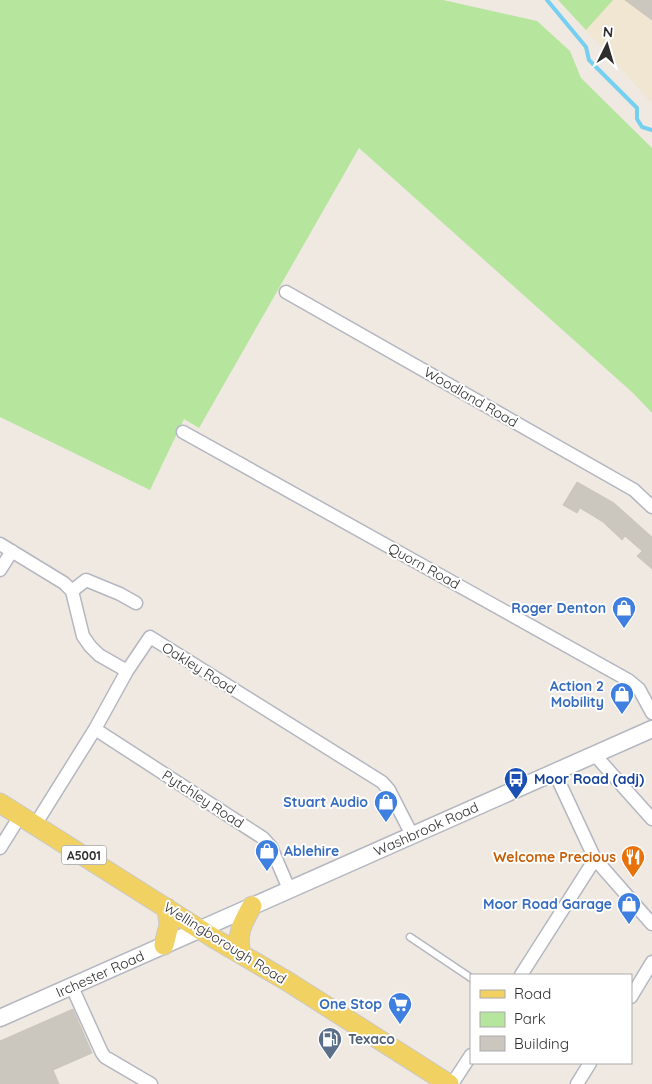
<svg xmlns="http://www.w3.org/2000/svg" width="652" height="1084" viewBox="0 0 652 1084" font-family="Quicksand,sans-serif">
	<rect width="100%" height="100%" fill="#efe9e1"/>
	<path fill="#f0e6d1" d="M558,0H652V103L586,30Z"/>
	<path fill="#b6e59e" d="M0,0H443L537,21L570,51L581,78L652,148V413L633,393L359,148L199,428L184,419L150,490L0,417Z
		M558,0H613L586,30Z"/>
	<g fill="none" stroke-linecap="round" stroke-linejoin="round">
		<path stroke="#75cff0" stroke-width="4" d="M547,0L586,47L589,60L637,108V119L642,127L652,130"/>
	</g>
	<path fill="#cbc7bf" stroke="#cbc5ba" d="M625,0H652V20Z
		M577,482L614,503L652,537V569L637,556L642,551L625,536L622,540L603,522L580,508L577,513L563,505Z
		M73,1009L92,1053L53,1070L59,1084H0V1041Z"/>
	<g fill="none" stroke-linecap="round" stroke-linejoin="round">
		<g stroke="#b4b7c1" stroke-width="9">
			<path id="service" d="M410,937L471,978"/>
		</g>
		<g stroke="#b4b7c1" stroke-width="15">
			<path id="minor" d="M286,292L634,490L652,507
				M183,432L628,680L639,689L652,713
				M0,544L64,583L72,591L83,636L90,646L99,655L127,671
				M0,570L12,551
				M72,591L86,580L120,594L136,603
				M95,729L263,838L271,847L289,889
				M594,754L652,819
				M554,771L595,859L652,924
				M35,825L95,729L127,671L150,637L382,782L389,790L412,835
				M0,848L20,816
				M521,975L595,859
				M72,987L102,1053L105,1057L151,1084
				M631,997L652,962
				M452,1084L471,1055
				M577,1084L590,1063"/>
		</g>
		<g stroke="#b4b7c1" stroke-width="19">
			<path id="secondary" d="M0,1018L652,729"/>
		</g>
		<g stroke="#c9c9c9" stroke-width="21">
			<path id="primary" d="M0,803L215,939L287,981L449,1084
				M164,945L169,925L167,908
				M241,954C236,934 242,924 252,906"/>
		</g>
		<use href="#service" stroke="#fff" stroke-width="6"/>
		<use href="#minor" stroke="#fff" stroke-width="12"/>
		<use href="#secondary" stroke="#fff" stroke-width="16"/>
		<use href="#primary" stroke="#f2d163" stroke-width="19"/>
	</g>
	<defs>
		<g id="shop-pin" transform="scale(1.25)"><path d="M0 17L-7.5 6A9.5 9.5 0 1 1 7.5 6Z" fill="#3f7fe0" stroke="#fff"/><path d="M-5-2.5h2.3a2.7 3.5 0 0 1 5.4 0H5L5.5 6h-11ZM-1.5-2.5h3a1.5 2.3 0 0 0-3 0Z" fill="#fff"/></g>
		<g id="bus-pin" transform="scale(1.25)"><path d="M0 17L-7.5 6A9.5 9.5 0 1 1 7.5 6Z" fill="#1a4fb4" stroke="#fff"/><path d="M-5-6H5V4H4V6H2V4H-2V6H-4V4H-5ZM-3.5-4V0h7V-4ZM-3.5 1.2v1.5H-2V1.2ZM2 1.2v1.5H3.5V1.2Z" fill="#fff"/></g>
		<g id="restaurant-pin" transform="scale(1.25)"><path d="M0 17L-7.5 6A9.5 9.5 0 1 1 7.5 6Z" fill="#e8710a" stroke="#fff"/><path d="M-5-6h1v4h1v-4h1v4h1v-4h1v5L-1.5 .5V6h-2V.5L-5-1ZM5-6V6H3V1.5H1.5Q1.5-4 5-6Z" fill="#fff"/></g>
		<g id="supermarket-pin" transform="scale(1.25)"><path d="M0 17L-7.5 6A9.5 9.5 0 1 1 7.5 6Z" fill="#3f7fe0" stroke="#fff"/><path d="M-6-5.5h2.5l.6 2H6L4.5 2H-2.5L-4.4-4H-6ZM-1.5 3.2a1.3 1.3 0 1 0 .1 0ZM3 3.2a1.3 1.3 0 1 0 .1 0Z" fill="#fff"/></g>
		<g id="fuel-pin" transform="scale(1.25)"><path d="M0 17L-7.5 6A9.5 9.5 0 1 1 7.5 6Z" fill="#5c6f8a" stroke="#fff"/><path d="M-5.5-6h7V0h2V4h1.3V-2.5L3-4.5l.8-.8L6-3V5H2.5V1h-1V6h-7ZM-4.2-4.7v3.2H.2V-4.7Z" fill="#fff"/></g>
	</defs>
	<g fill-rule="evenodd">
		<use href="#shop-pin" x="624" y="608"/>
		<use href="#shop-pin" x="622" y="694"/>
		<use href="#bus-pin" x="516" y="779"/>
		<use href="#shop-pin" x="386" y="802"/>
		<use href="#shop-pin" x="267" y="851"/>
		<use href="#restaurant-pin" x="633" y="857"/>
		<use href="#shop-pin" x="629" y="904"/>
		<use href="#supermarket-pin" x="400" y="1004"/>
		<use href="#fuel-pin" x="330" y="1039"/>
	</g>
	<g text-anchor="middle" dominant-baseline="central" stroke-width="4" stroke-linejoin="round" paint-order="stroke">
		<rect fill="#fff" stroke="#6d6d6d" stroke-width="1" x="61.5" y="845.5" width="45" height="19" rx="4"/>
		<g font-size="12" font-weight="bold" fill="#2e2e2e">
			<text x="84" y="855">A5001</text>
		</g>
		<g font-size="14" fill="#2e2e2e" stroke="#fff">
			<text transform="translate(471 397) rotate(30)">Woodland Road</text>
			<text transform="translate(424 566) rotate(29)">Quorn Road</text>
			<text transform="translate(199 668) rotate(32)">Oakley Road</text>
			<text transform="translate(203 799) rotate(33)">Pytchley Road</text>
			<text transform="translate(426 829) rotate(-24)">Washbrook Road</text>
			<text transform="translate(225 943) rotate(32)">Wellingborough Road</text>
			<text transform="translate(100 974) rotate(-24)">Irchester Road</text>
		</g>
		<g font-size="14" font-weight="bold" fill="#366cbe" stroke="#fff" text-anchor="end">
			<text x="606" y="608">Roger Denton</text>
			<text x="604" y="686">Action 2<tspan x="604" dy="16">Mobility</tspan></text>
			<text x="368" y="802">Stuart Audio</text>
			<text x="284" y="851" text-anchor="start">Ablehire</text>
			<text x="612" y="904">Moor Road Garage</text>
			<text x="382" y="1004">One Stop</text>
		</g>
		<g font-size="14" font-weight="bold" fill="#164399" stroke="#fff" text-anchor="start">
			<text x="534" y="779">Moor Road (adj)</text>
		</g>
		<g font-size="14" font-weight="bold" fill="#c56008" stroke="#fff" text-anchor="end">
			<text x="616" y="857">Welcome Precious</text>
		</g>
		<g font-size="14" font-weight="bold" fill="#4e5e75" stroke="#fff" text-anchor="start">
			<text x="348" y="1039">Texaco</text>
		</g>
	</g>
	<rect x="470" y="974" width="162" height="90" fill="#ffffff" stroke="#ababab"/>
	<rect x="480" y="990" width="25" height="8" fill="#f2d163" stroke="#ababab"/>
	<text x="514" y="999" font-size="15" fill="#2e2e2e">Road</text>
	<rect x="480" y="1012" width="25" height="15" fill="#b6e59e" stroke="#ababab"/>
	<text x="514" y="1024" font-size="15" fill="#2e2e2e">Park</text>
	<rect x="480" y="1036" width="25" height="15" fill="#cbc7bf" stroke="#ababab"/>
	<text x="514" y="1049" font-size="15" fill="#2e2e2e">Building</text>
	<g transform="translate(607 45) rotate(5)" stroke="#ffffff" stroke-width="4" paint-order="stroke">
	<path d="M0-4L9 19L0 12L-9 19Z" fill="#2e2e2e"/>
	<text y="-8" font-size="14" font-weight="bold" text-anchor="middle" fill="#2e2e2e">N</text>
	</g>
</svg>
